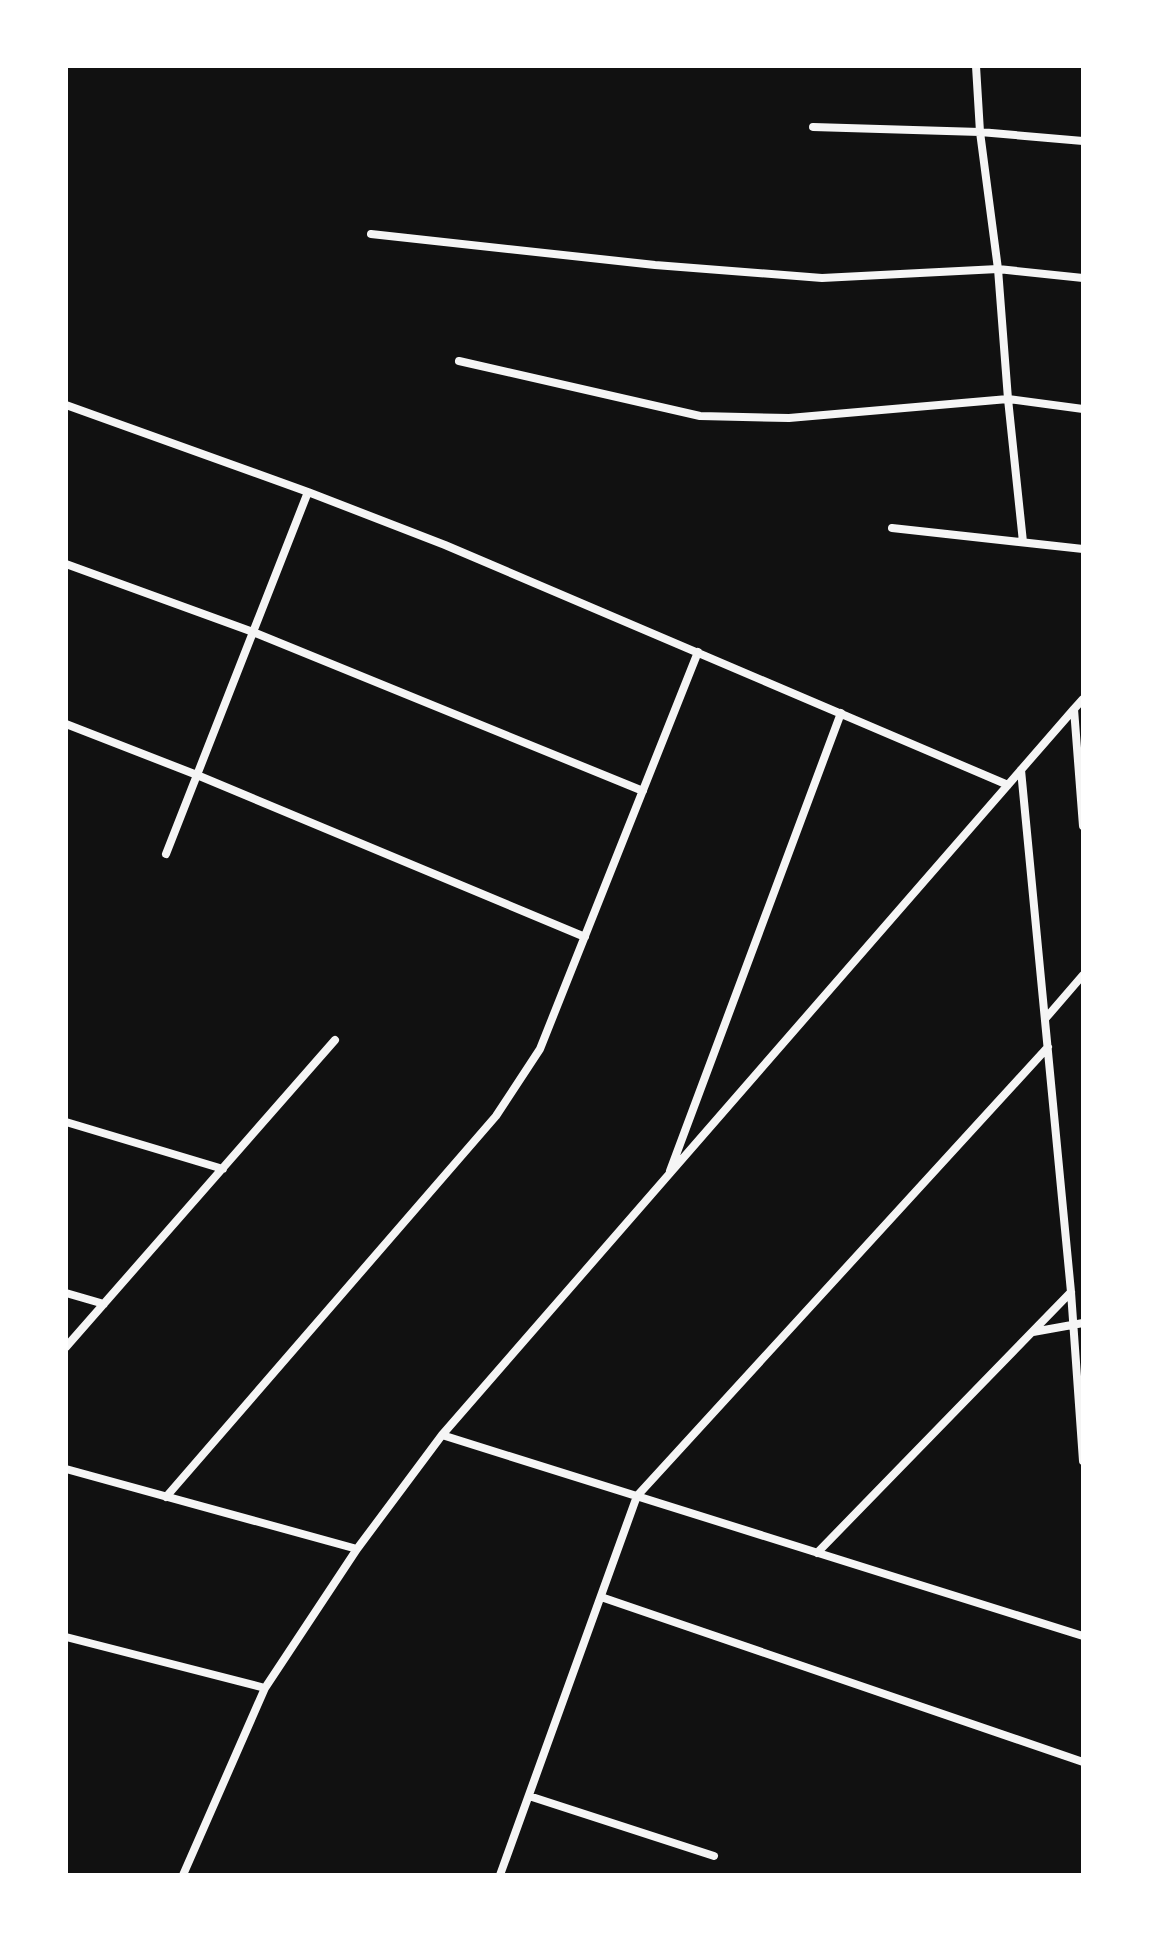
<svg xmlns="http://www.w3.org/2000/svg" width="1149" height="1941" viewBox="0 0 1149 1941" font-family="'Roboto Condensed',sans-serif">
	<rect width="100%" height="100%" fill="#111"/>
	<g fill="none" stroke-linecap="round" stroke-linejoin="round">
		<path stroke="#f5f5f5" stroke-width="8" d="M976,66L980,132L998,269L1008,399L1023,542
			M813,127L980,132L1083,141
			M371,234L655,265L822,278L998,269L1083,278
			M459,361L700,416L789,418L1008,399L1083,409
			M66,405L308,492L445,545L1008,785
			M892,528L1083,549
			M66,564L253,632L643,791
			M1083,699L1074,709L1083,826
			M66,724L197,775L585,937
			M1021,770L1071,1292L1083,1461
			M166,854L308,492
			M1045,1019L1083,975
			M66,1122L223,1169
			M670,1171L841,713
			M66,1293L104,1304
			M1033,1332L1083,1323
			M66,1347L335,1040
			M442,1435L1083,1636
			M66,1469L357,1549
			M166,1497L496,1116L540,1049L698,652
			M817,1553L1071,1292
			M601,1597L1083,1762
			M66,1637L265,1688
			M529,1796L714,1856
			M183,1875L265,1688L357,1549L442,1435L1074,709
			M500,1875L637,1496L1048,1047"/>
	</g>
	<rect width="1149" height="1941" fill="none" stroke="#ffffff" stroke-width="136"/>
</svg>
